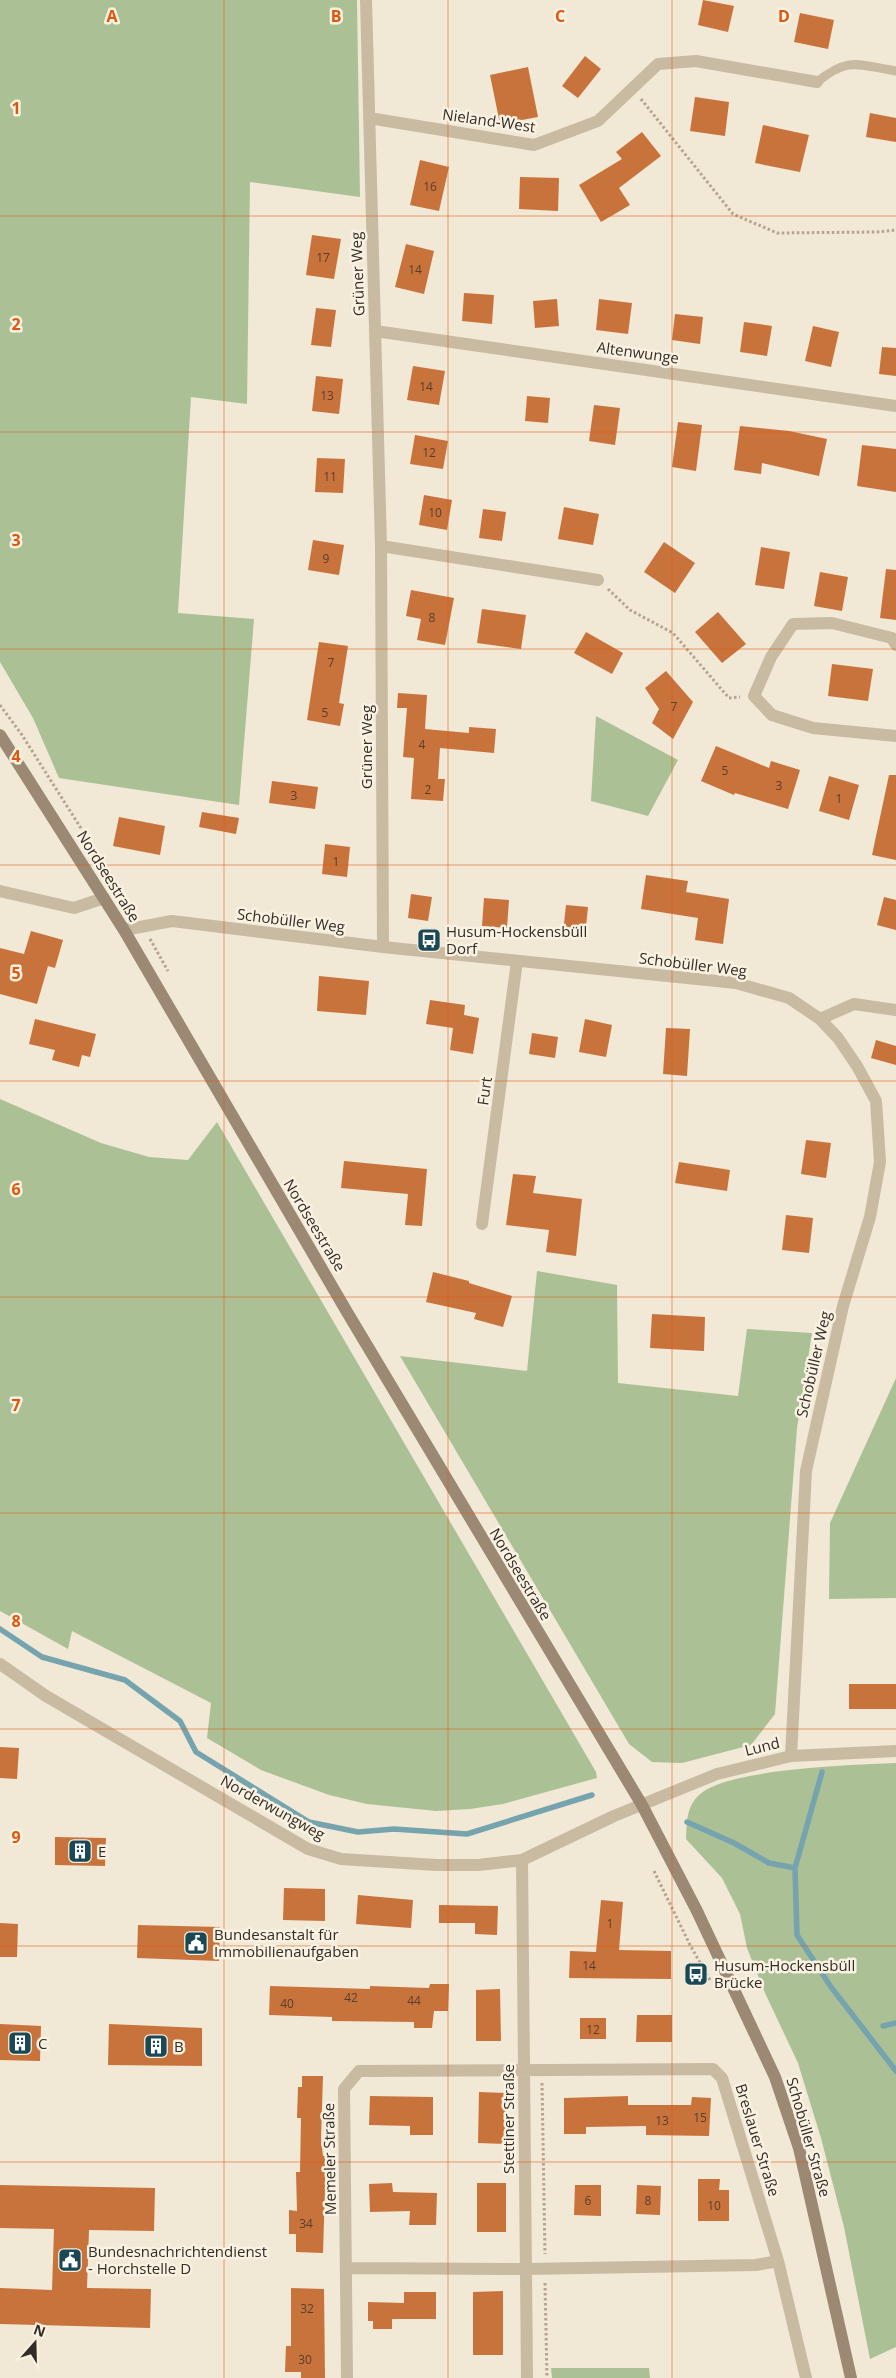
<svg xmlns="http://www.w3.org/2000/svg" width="896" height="2378" viewBox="0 0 896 2378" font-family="'Open Sans',sans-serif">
	<rect width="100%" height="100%" fill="#f1e8d6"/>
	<path fill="#acc096" d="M0,0H357L360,197L250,182L247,404L191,397L178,613L254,619L239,805L59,778L33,718L0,662Z
		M596,716L678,760L648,816L591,801Z
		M0,1099L101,1143L149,1157L188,1160L217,1122L596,1772L597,1778L503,1804L470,1809L436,1811L367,1804L329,1795L261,1770L207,1738L211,1703L72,1631L68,1649L0,1611Z
		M537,1271L617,1285L618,1383L738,1396L747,1329L812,1333L797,1428L775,1714L751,1745L682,1763L652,1762L629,1744L400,1356L527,1371Z
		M896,1378V1598L829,1599L830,1523Z
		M896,1763V2347L870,2359L844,2227L821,2138L798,2063L765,1993L747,1948L740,1914L722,1878L686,1839C687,1823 686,1808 698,1796C725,1768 855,1765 896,1763Z
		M551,2368H649L650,2378H552Z"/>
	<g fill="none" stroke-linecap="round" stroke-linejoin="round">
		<path stroke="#75a3ae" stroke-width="5.5" d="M0,1629L42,1657L125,1680L180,1721L196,1752L309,1822L358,1832L394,1829L467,1834L592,1795
			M822,1772L795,1868L797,1935L831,1987L896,2071
			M687,1822L734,1843L769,1863L795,1868
			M883,2026L896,2023"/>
	</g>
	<path fill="#c9733c" d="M703,0L734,6L728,32L698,25Z
		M800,13L834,20L828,49L794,42Z
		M585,56L601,69L578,98L562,86Z
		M528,67L538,117L500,124L490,75Z
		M695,97L729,102L725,136L690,131Z
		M870,113L896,118V142L866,137Z
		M763,125L809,135L800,172L755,163Z
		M642,132L661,156L619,188L630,205L601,222L579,185L622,159L616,152Z
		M420,160L449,167L439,211L410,205Z
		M520,177L559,178L558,211L519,209Z
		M312,235L341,239L334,279L306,275Z
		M406,244L434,251L424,294L395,287Z
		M464,293L494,295L492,324L462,321Z
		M557,299L559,326L535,328L533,301Z
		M599,299L632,303L628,334L596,330Z
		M316,308L336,310L331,347L311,345Z
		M675,314L703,317L700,344L672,340Z
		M744,322L772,326L767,356L740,352Z
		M813,326L839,332L831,367L805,361Z
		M882,347L896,348V376L879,374Z
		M413,366L445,371L439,405L407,400Z
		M316,376L343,379L339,414L312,411Z
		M527,396L550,398L548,423L525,421Z
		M594,405L620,408L615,445L589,441Z
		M678,422L702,425L696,471L672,467Z
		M740,426L789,431L827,439L819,476L762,463L761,474L734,470Z
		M415,435L448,441L443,469L410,464Z
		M862,445L896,449V492L857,486Z
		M317,458L345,459L343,493L315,492Z
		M424,495L452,500L447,530L419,525Z
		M564,507L599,514L593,545L558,539Z
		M483,509L506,512L502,541L479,538Z
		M313,540L344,545L339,575L308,570Z
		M664,542L695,563L675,593L644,572Z
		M761,547L790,552L784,589L755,585Z
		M886,569L896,570V620L880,618Z
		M820,572L848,577L842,611L814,606Z
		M411,590L454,598L445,645L417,640L421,619L406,616Z
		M482,609L526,615L521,649L477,643Z
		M718,612L746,644L722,663L695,632Z
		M586,632L623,653L612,674L574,653Z
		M319,642L348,646L339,703L344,704L340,726L307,720Z
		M832,664L873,669L868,701L828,696Z
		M666,671L693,702L673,739L652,723L659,709L645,688Z
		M398,693L427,695L425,729L469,733V727L496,729L494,753L440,748L438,779H445L443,801L411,799L414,758L403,757L407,708H397Z
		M716,746L769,768L771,761L800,770L788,809L735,793L734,795L701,781Z
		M889,775H896V860L872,855Z
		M829,776L859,785L849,820L819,811Z
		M272,781L318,787L315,809L269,803Z
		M202,812L239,818L236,834L199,827Z
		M119,817L165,826L160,855L113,846Z
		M325,844L350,847L347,877L322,874Z
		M646,875L688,881L686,892L729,899L723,944L695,940L698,918L641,909Z
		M411,894L432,897L428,921L408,918Z
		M884,897L896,900V930L877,925Z
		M484,898L509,900L507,928L482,926Z
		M566,905L588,907L585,936L563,933Z
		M31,931L63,940L55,968L48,966L37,1004L0,994V948L24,954Z
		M319,976L369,981L366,1015L317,1011Z
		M430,1000L465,1005L464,1015L479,1018L473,1054L450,1050L453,1028L426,1024Z
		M35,1019L96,1034L90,1057L82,1055L79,1067L52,1060L55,1050L29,1044Z
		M585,1019L612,1025L606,1057L579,1052Z
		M666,1028L690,1029L687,1076L663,1074Z
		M532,1033L558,1037L555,1058L529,1054Z
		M876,1040L896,1046V1065L871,1058Z
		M806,1140L831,1143L826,1178L801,1174Z
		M344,1161L427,1169L422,1226L405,1225L408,1194L341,1188Z
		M679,1162L730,1170L727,1191L675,1183Z
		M513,1174L536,1176L533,1193L582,1199L576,1256L546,1252L549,1230L506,1225Z
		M786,1215L813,1218L809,1253L782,1250Z
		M433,1272L469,1281V1283L512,1296L503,1327L474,1319L476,1313L426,1302Z
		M652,1314L705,1317L704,1351L650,1348Z
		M849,1684H896V1709H849Z
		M0,1747L19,1748L17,1779L0,1778Z
		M55,1837L106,1838L105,1866L55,1865Z
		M284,1888L325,1889V1921L283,1920Z
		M358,1895L413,1900L411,1928L356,1924Z
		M601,1900L623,1902L619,1950L671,1951V1979L569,1978L570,1951L596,1952Z
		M439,1905L498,1906L497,1935L475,1934V1923H439Z
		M0,1923L18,1924L17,1957H0Z
		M138,1925L220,1927L219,1961L137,1958Z
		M430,1984H449L448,2011H434L432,2028H414V2022L332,2021V2017L269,2015L270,1986L370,1989V1986L429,1988Z
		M500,1989L501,2041H476V1990Z
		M637,2015H672V2042H636Z
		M580,2018H606V2039H580Z
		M0,2024L41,2026L40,2061L0,2060Z
		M109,2024L202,2028V2066L108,2065Z
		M302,2076H323L321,2138L323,2156H325V2189L323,2253L296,2252V2234H289V2210L297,2211L296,2172H300L301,2118H297L298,2087H302Z
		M479,2092L506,2093V2144L478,2143Z
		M370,2096L433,2097V2135H410V2126L369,2125Z
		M628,2096V2105H691L692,2097L711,2098L709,2136L646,2135V2126L586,2127V2134H564V2098Z
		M698,2179H720L719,2190H729V2221H698Z
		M392,2183L393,2192L437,2193L436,2225H409L410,2211L370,2212L369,2184Z
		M477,2183H506V2232H477Z
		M0,2185L155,2188L154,2231L89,2230L87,2288L151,2289L150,2328L0,2324V2288L52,2290L54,2229L0,2228Z
		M575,2185H601V2216L574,2215Z
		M637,2185L661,2186L660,2215L636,2214Z
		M291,2288L324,2289L325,2378H301V2372H285L286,2346H291Z
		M503,2291V2355H473V2292Z
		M404,2292H436V2319H392V2329H373V2321H368V2302L404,2303Z"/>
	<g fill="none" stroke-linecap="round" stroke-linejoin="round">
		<path stroke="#b5a48d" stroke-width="3" stroke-dasharray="2.5 2.5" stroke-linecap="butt" d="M641,99L733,214L777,233L876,232L896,230
			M608,589L630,610L673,633L729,698L740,697
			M0,705L22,735L134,912
			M150,939L168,971
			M654,1871L690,1945L710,1980
			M542,2083L545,2254
			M545,2283L547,2378"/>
		<path stroke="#c9baa2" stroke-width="9" d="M817,82C849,56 858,65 896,71"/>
		<path stroke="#c9baa2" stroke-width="12" d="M366,0L381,546L383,947
			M369,118L534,145L598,121L658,64L696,61L817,82
			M375,331L896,406
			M381,546L598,580
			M896,645L892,638L832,623L793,624L771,657L754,696L772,715L813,728L896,736
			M0,891L74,908L104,898
			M124,930L172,921L383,947L736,983L789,998L820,1019L838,1038L857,1066L876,1101L880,1162L870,1217L843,1306L806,1471L791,1756
			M820,1019L854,1004L896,1010
			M482,1224L517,961
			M0,1664L46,1696L308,1849L341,1859L436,1865H478L522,1860L614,1816L717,1774L791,1756L896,1751
			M522,1860L527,2378
			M347,2268L525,2269L756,2265L778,2261
			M347,2378L344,2089L359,2071L713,2069L722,2078L778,2261L806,2378"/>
		<path stroke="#9c8974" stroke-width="12" d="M0,735L124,930L347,1312L642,1805L697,1911L775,2077L799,2148L851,2378"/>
	</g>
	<path fill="none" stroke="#df570d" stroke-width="1" stroke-opacity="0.55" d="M224,0V2378M448,0V2378M672,0V2378M0,216H896M0,432H896M0,649H896M0,865H896M0,1081H896M0,1297H896M0,1513H896M0,1729H896M0,1946H896M0,2162H896"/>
	<defs>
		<g id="bus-square" transform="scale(1.25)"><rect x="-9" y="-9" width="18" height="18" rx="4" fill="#1a4855" stroke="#f9f2e2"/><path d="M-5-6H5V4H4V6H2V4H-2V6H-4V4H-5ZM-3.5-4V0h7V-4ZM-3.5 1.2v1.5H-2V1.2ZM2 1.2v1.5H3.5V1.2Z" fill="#fff"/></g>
		<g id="building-square" transform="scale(1.25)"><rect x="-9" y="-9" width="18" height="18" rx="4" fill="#1a4855" stroke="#f9f2e2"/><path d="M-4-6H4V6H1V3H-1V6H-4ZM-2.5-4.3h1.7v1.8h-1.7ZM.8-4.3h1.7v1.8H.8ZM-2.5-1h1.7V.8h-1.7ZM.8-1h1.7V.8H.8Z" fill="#fff"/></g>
		<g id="civic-square" transform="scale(1.25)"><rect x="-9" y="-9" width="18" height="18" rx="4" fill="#1a4855" stroke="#f9f2e2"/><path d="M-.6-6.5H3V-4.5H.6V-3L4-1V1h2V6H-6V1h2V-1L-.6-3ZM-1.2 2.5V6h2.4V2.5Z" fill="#fff"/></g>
	</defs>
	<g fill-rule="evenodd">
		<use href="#bus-square" x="429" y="940"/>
		<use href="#building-square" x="80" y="1851"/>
		<use href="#civic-square" x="196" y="1943"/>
		<use href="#bus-square" x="696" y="1974"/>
		<use href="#building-square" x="20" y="2043"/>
		<use href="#building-square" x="156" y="2046"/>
		<use href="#civic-square" x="70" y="2260"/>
	</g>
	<g text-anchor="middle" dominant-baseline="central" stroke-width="5" stroke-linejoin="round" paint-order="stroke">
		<g font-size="12" fill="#583e2b">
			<text x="430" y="186">16</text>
			<text x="323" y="257">17</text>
			<text x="415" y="269">14</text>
			<text x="426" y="386">14</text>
			<text x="327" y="395">13</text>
			<text x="429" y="452">12</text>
			<text x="330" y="476">11</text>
			<text x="435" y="512">10</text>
			<text x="326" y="558">9</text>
			<text x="432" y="617">8</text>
			<text x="331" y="662">7</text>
			<text x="674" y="706">7</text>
			<text x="325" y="712">5</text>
			<text x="422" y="744">4</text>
			<text x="725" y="770">5</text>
			<text x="779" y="785">3</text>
			<text x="428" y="789">2</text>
			<text x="294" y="795">3</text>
			<text x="839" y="798">1</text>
			<text x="336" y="861">1</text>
			<text x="610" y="1923">1</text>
			<text x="589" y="1965">14</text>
			<text x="351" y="1997">42</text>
			<text x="414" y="2000">44</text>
			<text x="287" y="2003">40</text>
			<text x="593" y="2029">12</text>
			<text x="700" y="2117">15</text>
			<text x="662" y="2120">13</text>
			<text x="588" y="2200">6</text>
			<text x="648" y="2200">8</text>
			<text x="714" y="2205">10</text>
			<text x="306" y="2223">34</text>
			<text x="307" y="2308">32</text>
			<text x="305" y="2359">30</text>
		</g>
		<g font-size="15" fill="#332c25" stroke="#f9f2e2">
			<text transform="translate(489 120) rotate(8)">Nieland-West</text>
			<text transform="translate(357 274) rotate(-92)">Grüner Weg</text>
			<text transform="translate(638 352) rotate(8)">Altenwunge</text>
			<text transform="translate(366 747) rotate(-90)">Grüner Weg</text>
			<text transform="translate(109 876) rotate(58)">Nordseestraße</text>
			<text transform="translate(291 920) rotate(7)">Schobüller Weg</text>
			<text transform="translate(693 964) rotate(7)">Schobüller Weg</text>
			<text transform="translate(484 1091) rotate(-82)">Furt</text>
			<text transform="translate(315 1225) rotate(59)">Nordseestraße</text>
			<text transform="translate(813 1364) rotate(-77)">Schobüller Weg</text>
			<text transform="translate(521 1574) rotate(59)">Nordseestraße</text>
			<text transform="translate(762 1746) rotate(-14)">Lund</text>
			<text transform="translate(273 1807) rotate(29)">Norderwungweg</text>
			<text transform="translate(508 2119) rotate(-90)">Stettiner Straße</text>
			<text transform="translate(809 2137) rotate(74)">Schobüller Straße</text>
			<text transform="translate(758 2140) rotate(73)">Breslauer Straße</text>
			<text transform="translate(329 2159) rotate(-91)">Memeler Straße</text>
		</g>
		<g font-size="15" fill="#332c25" stroke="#f9f2e2" text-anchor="start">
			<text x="446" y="931">Husum-Hockensbüll<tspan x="446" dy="17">Dorf</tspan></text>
			<text x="98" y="1851">E</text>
			<text x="214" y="1934">Bundesanstalt für<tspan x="214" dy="17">Immobilienaufgaben</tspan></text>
			<text x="714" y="1965">Husum-Hockensbüll<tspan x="714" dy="17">Brücke</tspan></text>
			<text x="38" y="2043">C</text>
			<text x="174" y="2046">B</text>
			<text x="88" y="2251">Bundesnachrichtendienst<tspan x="88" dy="17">- Horchstelle D</tspan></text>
		</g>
	</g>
	<g font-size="16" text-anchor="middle" font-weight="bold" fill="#df570d" stroke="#f9f2e2" stroke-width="5" stroke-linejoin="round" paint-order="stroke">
		<text x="112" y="22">A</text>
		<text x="336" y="22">B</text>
		<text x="560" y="22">C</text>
		<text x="784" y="22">D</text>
		<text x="16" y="114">1</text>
		<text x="16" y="330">2</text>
		<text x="16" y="546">3</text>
		<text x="16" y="762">4</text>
		<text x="16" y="979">5</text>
		<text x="16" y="1195">6</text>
		<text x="16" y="1411">7</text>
		<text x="16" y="1627">8</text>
		<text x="16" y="1843">9</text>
	</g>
	<g transform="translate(35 2343) rotate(20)" stroke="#f9f2e2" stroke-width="4" paint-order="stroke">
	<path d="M0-4L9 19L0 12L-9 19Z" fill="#332c25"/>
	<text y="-8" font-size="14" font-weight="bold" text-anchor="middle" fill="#332c25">N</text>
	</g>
</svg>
